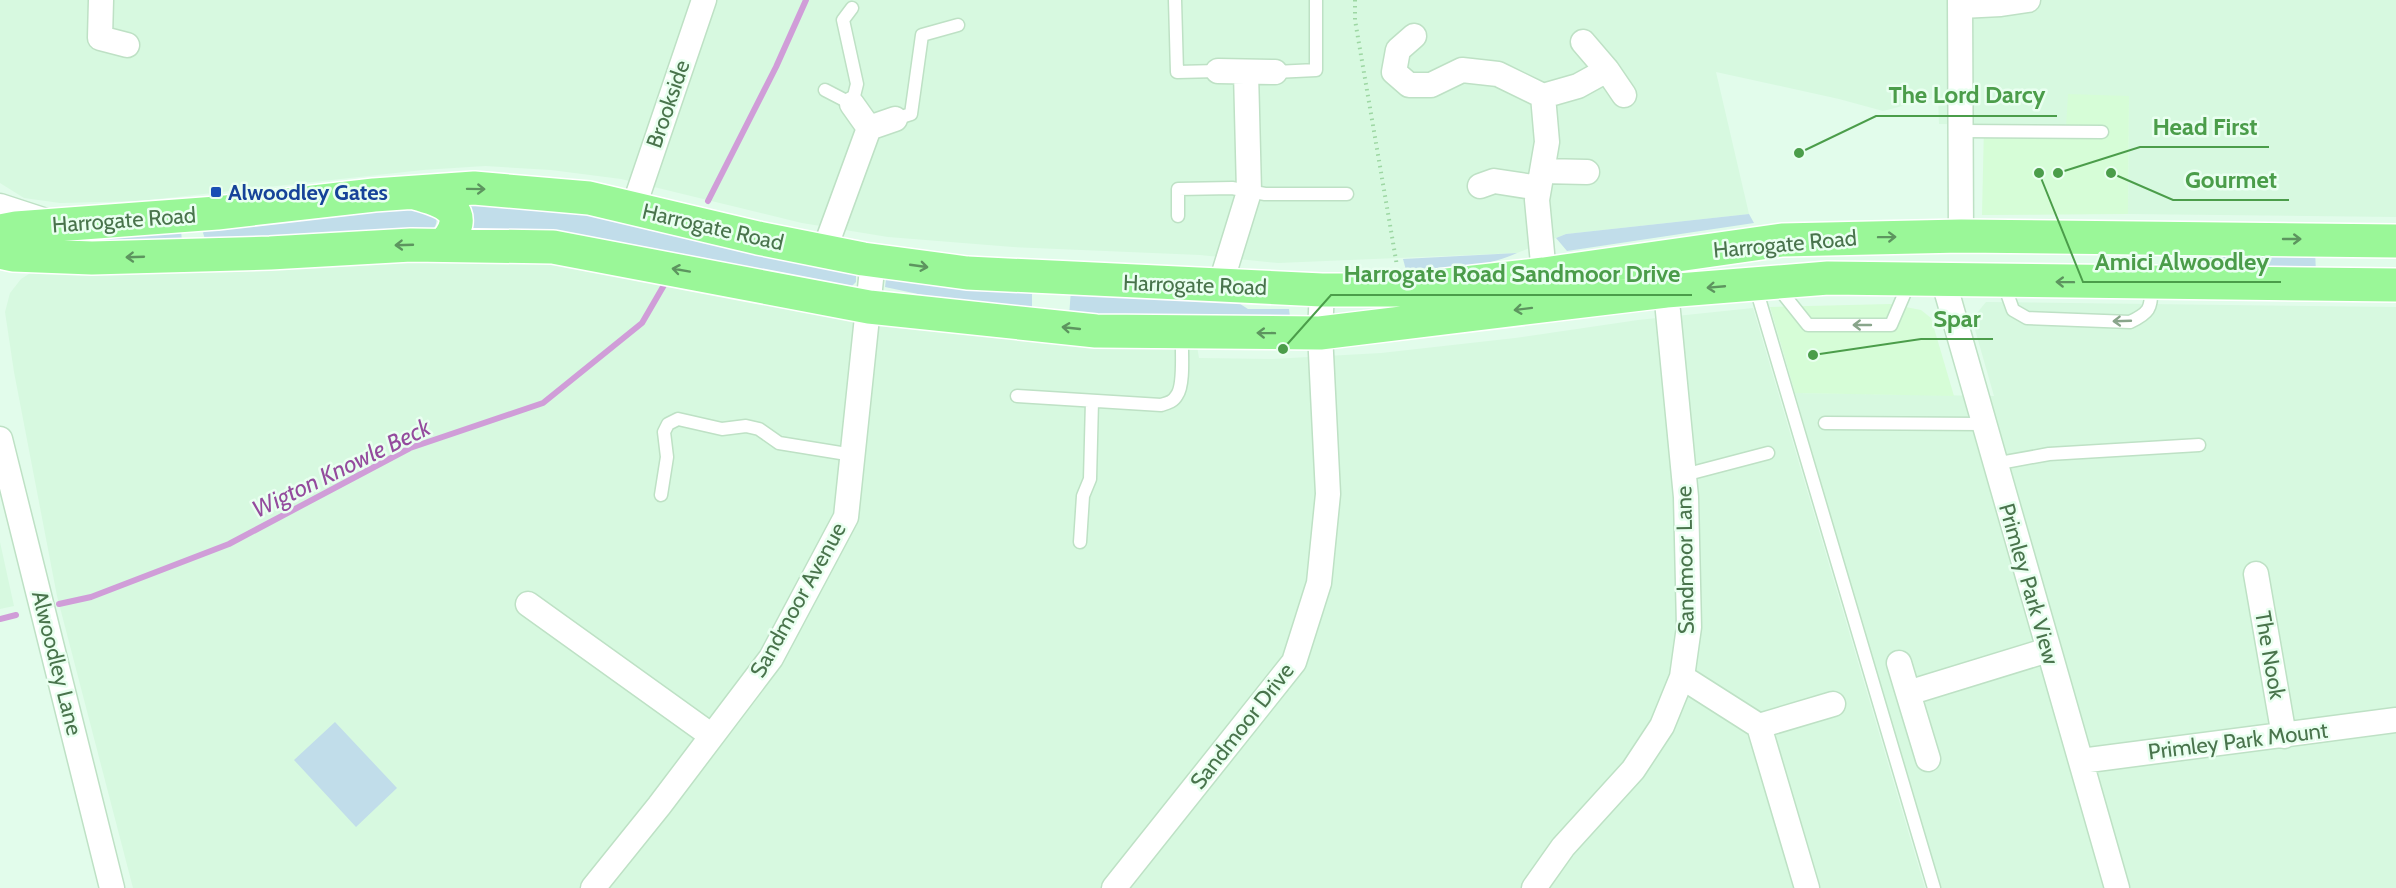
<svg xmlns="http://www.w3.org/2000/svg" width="2396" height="888" viewBox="0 0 2396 888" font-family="Cabin,sans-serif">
	<rect width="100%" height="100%" fill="#e2fceb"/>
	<path fill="#d7f9e0" d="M0,0H2396V217L2128,214L2129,96L2066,126L1939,124L1938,97L1883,111L1839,99L1716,72L1749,214L1566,234L1517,253L1278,263L1200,255L1013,247L888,237L802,223L621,179L551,170L485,166L423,170L140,201L60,203L24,198L0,183Z
		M552,258L1197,346L1199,358L1272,359L1381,353L1515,338L1638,320L1753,308L1925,888H133L57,596L14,372L5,312L10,293L21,279L35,270Z
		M1986,302L2396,307V888H1937L1795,393L1994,396L1972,319Z
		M0,542L14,606L0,609Z"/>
	<path fill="#d6fdd7" d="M2068,94L2129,96L2128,214L1982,215L1984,125L2066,126Z
		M1890,304L1921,310L1931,318L1954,396L1795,393L1770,307Z"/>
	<path fill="#c1ddea" d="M468,199L544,203L856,273V282L848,290L471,234V211Z
		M427,207C436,214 441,222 431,231L205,239L203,233L205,229L211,227Z
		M1749,214L1754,223L1567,251L1556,238L1566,234Z
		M181,230L182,242L5,244Z
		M2179,250H2315L2316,273L2180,272Z
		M1517,253C1484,269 1441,267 1406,270L1403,259Z
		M898,275L1032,287V314L998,311L885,287L886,279Z
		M1071,289L1234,300L1248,309H1289L1290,317H1069Z
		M335,722L397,788L356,827L294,760Z"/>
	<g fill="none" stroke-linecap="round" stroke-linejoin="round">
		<path stroke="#d09dd8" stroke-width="6" d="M708,201L776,67L806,0
			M59,604L91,597L229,544L410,448L543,403L642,323L667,280
			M0,619L16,615"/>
		<g stroke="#bee1c5" stroke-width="15">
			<path id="lane" d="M1175,0L1177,72L1218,71
				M1275,72L1316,70V0
				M825,90L852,104L857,84L843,20L852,8
				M895,119L911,114L922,35L958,25
				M1961,131L2102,132
				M1178,216V189L1232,188L1265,194H1347
				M2003,282L2013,310L2027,318L2130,322C2153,311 2150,307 2152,284
				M1755,285L1934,888
				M1776,285L1808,325H1891L1909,283
				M1017,396L1161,405C1168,403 1173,402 1177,395C1185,384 1181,348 1182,333
				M1825,423L1983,424
				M1994,464L2049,454L2199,445
				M1684,475L1768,453
				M661,495L667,457L664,432L668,424L678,419L722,429L746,426L759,429L779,443L853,455
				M1080,542L1083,496L1090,479L1092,401"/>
		</g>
		<g stroke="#bee1c5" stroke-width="27">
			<path id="street" d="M101,0L100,38L127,45
				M1960,0L1961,236
				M1961,6L2001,4L2028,0
				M1414,36L1398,50L1394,72L1409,85H1431L1462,70L1498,74L1543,96L1547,142L1537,200L1544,274
				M1583,42L1607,70
				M1218,71L1275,72
				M1543,96L1578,86L1607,70L1624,95
				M852,104L869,128
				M1542,171L1587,172
				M1480,186L1494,181L1539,188
				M0,206L46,221
				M633,209L704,0
				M824,251L869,128L895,119
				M1943,279L2117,888
				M1220,286L1249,192L1246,72
				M0,439L112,888
				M2256,574L2284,736
				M528,604L712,736
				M1899,663L1908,693
				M1682,677L1759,726L1807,888
				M1759,726L1833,704
				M1928,759L1908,693L2048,650
				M2081,761L2396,720
				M593,888L659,806L771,658L846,517L873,260
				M1114,888L1294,662L1319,583L1328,494L1320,333L1322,290
				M1534,888L1563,847L1633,770L1662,726L1682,677L1689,627L1686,497L1666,291"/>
		</g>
		<g stroke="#fff" stroke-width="36">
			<path id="highway" d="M415,193C445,201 473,211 444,245
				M0,231L16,228L217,213L374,195L474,188L589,198L758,238L863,259L967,273L1322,290H1402L1544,274L1782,240L1961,236L2396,241
				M0,252L13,255L92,258L270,253L411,245L553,247L869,307L1096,331L1320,333L1666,291L1828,278L2396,285"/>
		</g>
		<path stroke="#9dd7a3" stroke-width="4" stroke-dasharray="1.5 4.5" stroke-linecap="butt" d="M1355,0V20L1397,266"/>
		<use href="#lane" stroke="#fff" stroke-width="12"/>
		<use href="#street" stroke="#fff" stroke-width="24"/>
		<use href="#highway" stroke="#9af798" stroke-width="33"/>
	</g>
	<defs><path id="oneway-shaft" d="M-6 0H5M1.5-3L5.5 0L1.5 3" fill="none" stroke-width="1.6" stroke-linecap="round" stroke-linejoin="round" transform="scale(1.5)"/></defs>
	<g stroke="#5d955f">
		<use href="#oneway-shaft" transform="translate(476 189) rotate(1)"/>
		<use href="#oneway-shaft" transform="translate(1887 237) rotate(-1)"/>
		<use href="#oneway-shaft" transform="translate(2292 239)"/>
		<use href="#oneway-shaft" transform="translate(404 245) rotate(178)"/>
		<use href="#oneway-shaft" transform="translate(135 257) rotate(178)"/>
		<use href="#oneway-shaft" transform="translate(919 266) rotate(8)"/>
		<use href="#oneway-shaft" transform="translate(681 270) rotate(-170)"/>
		<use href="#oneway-shaft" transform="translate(2065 282) rotate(-179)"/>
		<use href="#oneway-shaft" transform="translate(1716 287) rotate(175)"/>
		<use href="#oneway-shaft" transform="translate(1523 309) rotate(173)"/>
		<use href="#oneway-shaft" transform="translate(1071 328) rotate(-174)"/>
		<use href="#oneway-shaft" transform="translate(1266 333) rotate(-179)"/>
	</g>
	<g stroke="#89a58b">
		<use href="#oneway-shaft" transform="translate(2122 321) rotate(178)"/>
		<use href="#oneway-shaft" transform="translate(1862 325) rotate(-180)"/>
	</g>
	<rect fill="#1a4fb4" stroke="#e9fff0" stroke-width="2" x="210" y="186" width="12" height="12" rx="3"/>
	<g text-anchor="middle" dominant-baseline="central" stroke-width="5" stroke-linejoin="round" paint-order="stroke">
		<g font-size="22" fill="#49744c" stroke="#e9fff0">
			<text transform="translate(668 104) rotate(-71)">Brookside</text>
			<text transform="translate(124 220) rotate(-4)">Harrogate Road</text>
			<text transform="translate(713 227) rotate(13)">Harrogate Road</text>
			<text transform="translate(1785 244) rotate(-5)">Harrogate Road</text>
			<text transform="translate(1195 285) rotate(2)">Harrogate Road</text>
			<text transform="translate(1685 560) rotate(-91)">Sandmoor Lane</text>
			<text transform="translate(2029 584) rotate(74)">Primley Park View</text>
			<text transform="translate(798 600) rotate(-61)">Sandmoor Avenue</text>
			<text transform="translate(2270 655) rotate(80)">The Nook</text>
			<text transform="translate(57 663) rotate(76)">Alwoodley Lane</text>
			<text transform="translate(1242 726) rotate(-52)">Sandmoor Drive</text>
			<text transform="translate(2238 741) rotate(-7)">Primley Park Mount</text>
		</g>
		<g font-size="22" font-weight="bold" fill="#164399" stroke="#e9fff0" text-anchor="start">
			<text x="228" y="192">Alwoodley Gates</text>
		</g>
		<g font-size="24" font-style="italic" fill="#944b9d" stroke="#e9fff0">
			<text transform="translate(341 468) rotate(-26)">Wigton Knowle Beck</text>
		</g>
	</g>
	<path fill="none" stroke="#4b9d4a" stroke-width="2" d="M1799 153L1876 116H2057M2058 173L2140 147H2269M2111 173L2173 200H2289M2039 173L2083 282H2281M1283 349L1331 295H1692M1813 355L1921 339H1993"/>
	<g fill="#4b9d4a" stroke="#e9fff0" stroke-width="2">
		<circle cx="1799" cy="153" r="6"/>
		<circle cx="2058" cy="173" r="6"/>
		<circle cx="2111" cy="173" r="6"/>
		<circle cx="2039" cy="173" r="6"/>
		<circle cx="1283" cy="349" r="6"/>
		<circle cx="1813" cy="355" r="6"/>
	</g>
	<g font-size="24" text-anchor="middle" font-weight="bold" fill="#4b9d4a" stroke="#e9fff0" stroke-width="5" stroke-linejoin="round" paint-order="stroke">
		<text x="1967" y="103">The Lord Darcy</text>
		<text x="2205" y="135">Head First</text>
		<text x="2231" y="188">Gourmet</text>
		<text x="2182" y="270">Amici Alwoodley</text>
		<text x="1512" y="282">Harrogate Road Sandmoor Drive</text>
		<text x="1957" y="327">Spar</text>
	</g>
</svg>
